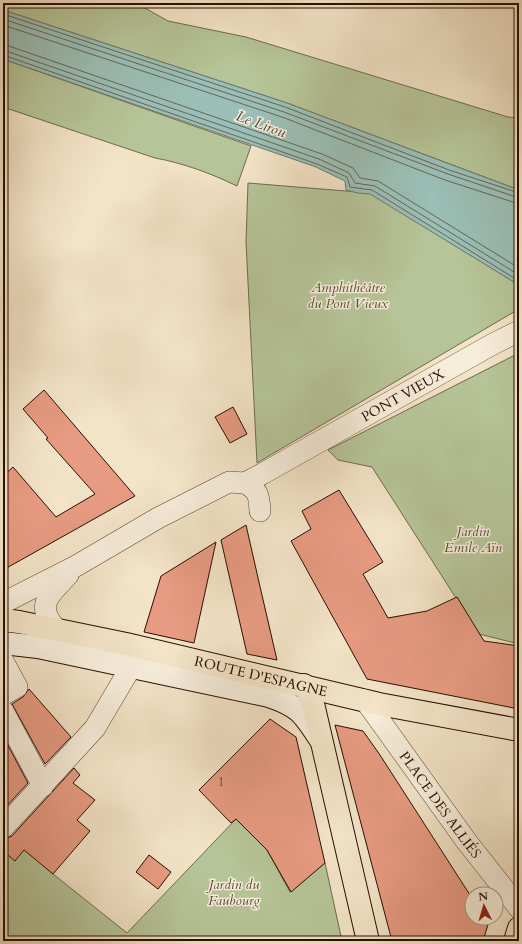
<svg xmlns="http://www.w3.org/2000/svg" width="522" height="944" viewBox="0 0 522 944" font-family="Cardo,serif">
	<rect width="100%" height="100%" fill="#f3e4c8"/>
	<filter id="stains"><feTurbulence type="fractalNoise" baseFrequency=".005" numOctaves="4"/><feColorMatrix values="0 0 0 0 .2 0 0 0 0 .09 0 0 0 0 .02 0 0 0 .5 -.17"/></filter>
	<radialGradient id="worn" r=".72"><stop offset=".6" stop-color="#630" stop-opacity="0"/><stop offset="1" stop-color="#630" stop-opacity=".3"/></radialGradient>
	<path fill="#b6c599" stroke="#6f6a4c" d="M3,3H136L168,21L246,37L508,117L519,118V190L287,103L3,10Z
		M3,59L251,146L237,186C210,173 183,163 155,158L3,107Z
		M248,183L370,193L519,285V309L257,463L246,242Z
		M519,353V644L479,634L372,467L338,460L328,450Z
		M236,819L267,850L290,892L325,863L342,941H3V844L11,836L53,874L127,933Z"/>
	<path fill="#9bbfb6" stroke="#6d786d" d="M3,10L287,103L519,190V285L370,194L358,193L346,190L345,181L316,167L3,59Z"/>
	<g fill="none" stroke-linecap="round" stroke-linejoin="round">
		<path stroke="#62665b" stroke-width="1" d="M3,14L285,107L449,170L519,193
			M3,19L284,112L448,174L519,198
			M3,25L282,117L445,180L519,204
			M3,44L322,154L353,168L360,178L378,181L519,268
			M3,50L319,159L349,173L355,183L375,186L519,275
			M3,55L317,164L347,177L350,187L372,190L519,281"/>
	</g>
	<path fill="#e79b82" stroke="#280e00" d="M44,390L135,496L3,570V476L13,467L56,517L95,494L46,439L48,438L23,409Z
		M233,407L247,434L230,443L215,417Z
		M339,490L383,562L363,574L388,618L427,611L457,597L484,641L519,646V709L367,679L291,541L311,529L302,511Z
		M246,525L261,591L277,660L247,654L221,540Z
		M216,542L194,643L144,632L161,576Z
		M29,689L71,737L45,764L12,704L23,697Z
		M270,719L296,737L325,863L291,892L267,850L236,819L231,823L199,790Z
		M335,725L363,731L380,755L472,898V918H490L483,941H392Z
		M3,736L28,783L3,810Z
		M74,768L80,775L73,783L95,800L77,820L90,831L53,874L24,850L15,861L3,851V840L12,836Z
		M149,855L171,872L158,889L136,872Z"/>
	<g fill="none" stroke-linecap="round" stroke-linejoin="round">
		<g stroke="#5b4432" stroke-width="22">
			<g id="street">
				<path d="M245,483C259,491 259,496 260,511"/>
				<path id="s1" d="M3,603L76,566L158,518L229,482L245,483L262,474L493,344L519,331"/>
				<path d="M56,629C34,604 50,595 68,575"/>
				<path d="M3,661L17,687L3,695"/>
				<path id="s2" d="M365,700L467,842L519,908"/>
				<path d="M3,711L43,786"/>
				<path d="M3,828L95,728L131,667"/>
			</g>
		</g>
		<g stroke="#280e00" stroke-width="24">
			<path id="secondary" d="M3,643L38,647L269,696C299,706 303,713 320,739"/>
		</g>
		<g stroke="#280e00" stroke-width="24">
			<g id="primary">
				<path id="s3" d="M3,620L19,622L126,644L379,704L519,730"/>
				<path d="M304,685L310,696L314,708L368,941"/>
				<path d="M515,941L519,928"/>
			</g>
		</g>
		<use href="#street" stroke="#f7eddb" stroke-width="21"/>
		<use href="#secondary" stroke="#f7eddb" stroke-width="22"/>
		<use href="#primary" stroke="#f3e4c8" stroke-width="22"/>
	</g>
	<g text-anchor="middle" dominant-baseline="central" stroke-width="3" stroke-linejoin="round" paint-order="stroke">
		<g font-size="12" fill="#583120">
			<text x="221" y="782">1</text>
		</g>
		<g font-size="14" font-style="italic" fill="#5a4e36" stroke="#f7eddb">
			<text x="348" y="287">Amphithéâtre<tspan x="348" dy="16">du Pont Vieux</tspan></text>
			<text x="473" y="531">Jardin<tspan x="473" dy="16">Emile Aïn</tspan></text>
			<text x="234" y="884">Jardin du<tspan x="234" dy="16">Faubourg</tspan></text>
		</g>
		<g font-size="14" fill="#280e00" stroke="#f7eddb">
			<text stroke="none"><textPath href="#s1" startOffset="453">PONT VIEUX</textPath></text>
			<text stroke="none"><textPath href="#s3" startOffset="264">ROUTE D'ESPAGNE</textPath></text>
			<text stroke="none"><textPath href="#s2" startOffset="129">PLACE DES ALLIÉS</textPath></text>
		</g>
		<g font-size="15" font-style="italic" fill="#504c40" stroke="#f7eddb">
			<text transform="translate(261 124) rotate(20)">Le Lirou</text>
		</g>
	</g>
	<rect width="522" height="944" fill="none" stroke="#f3e4c8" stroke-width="16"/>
	<rect x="4" y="4" width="514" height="936" fill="none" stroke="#280e00" stroke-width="2"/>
	<rect x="8" y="8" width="506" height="928" fill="none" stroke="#280e00"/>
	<g transform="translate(484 906) rotate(355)"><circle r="19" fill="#f7eddb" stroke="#a49483"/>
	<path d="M0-3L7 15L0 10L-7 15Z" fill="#8f2418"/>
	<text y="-6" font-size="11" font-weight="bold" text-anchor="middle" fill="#280e00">N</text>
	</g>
	<rect width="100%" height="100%" filter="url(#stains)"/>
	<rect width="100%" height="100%" fill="url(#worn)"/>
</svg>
